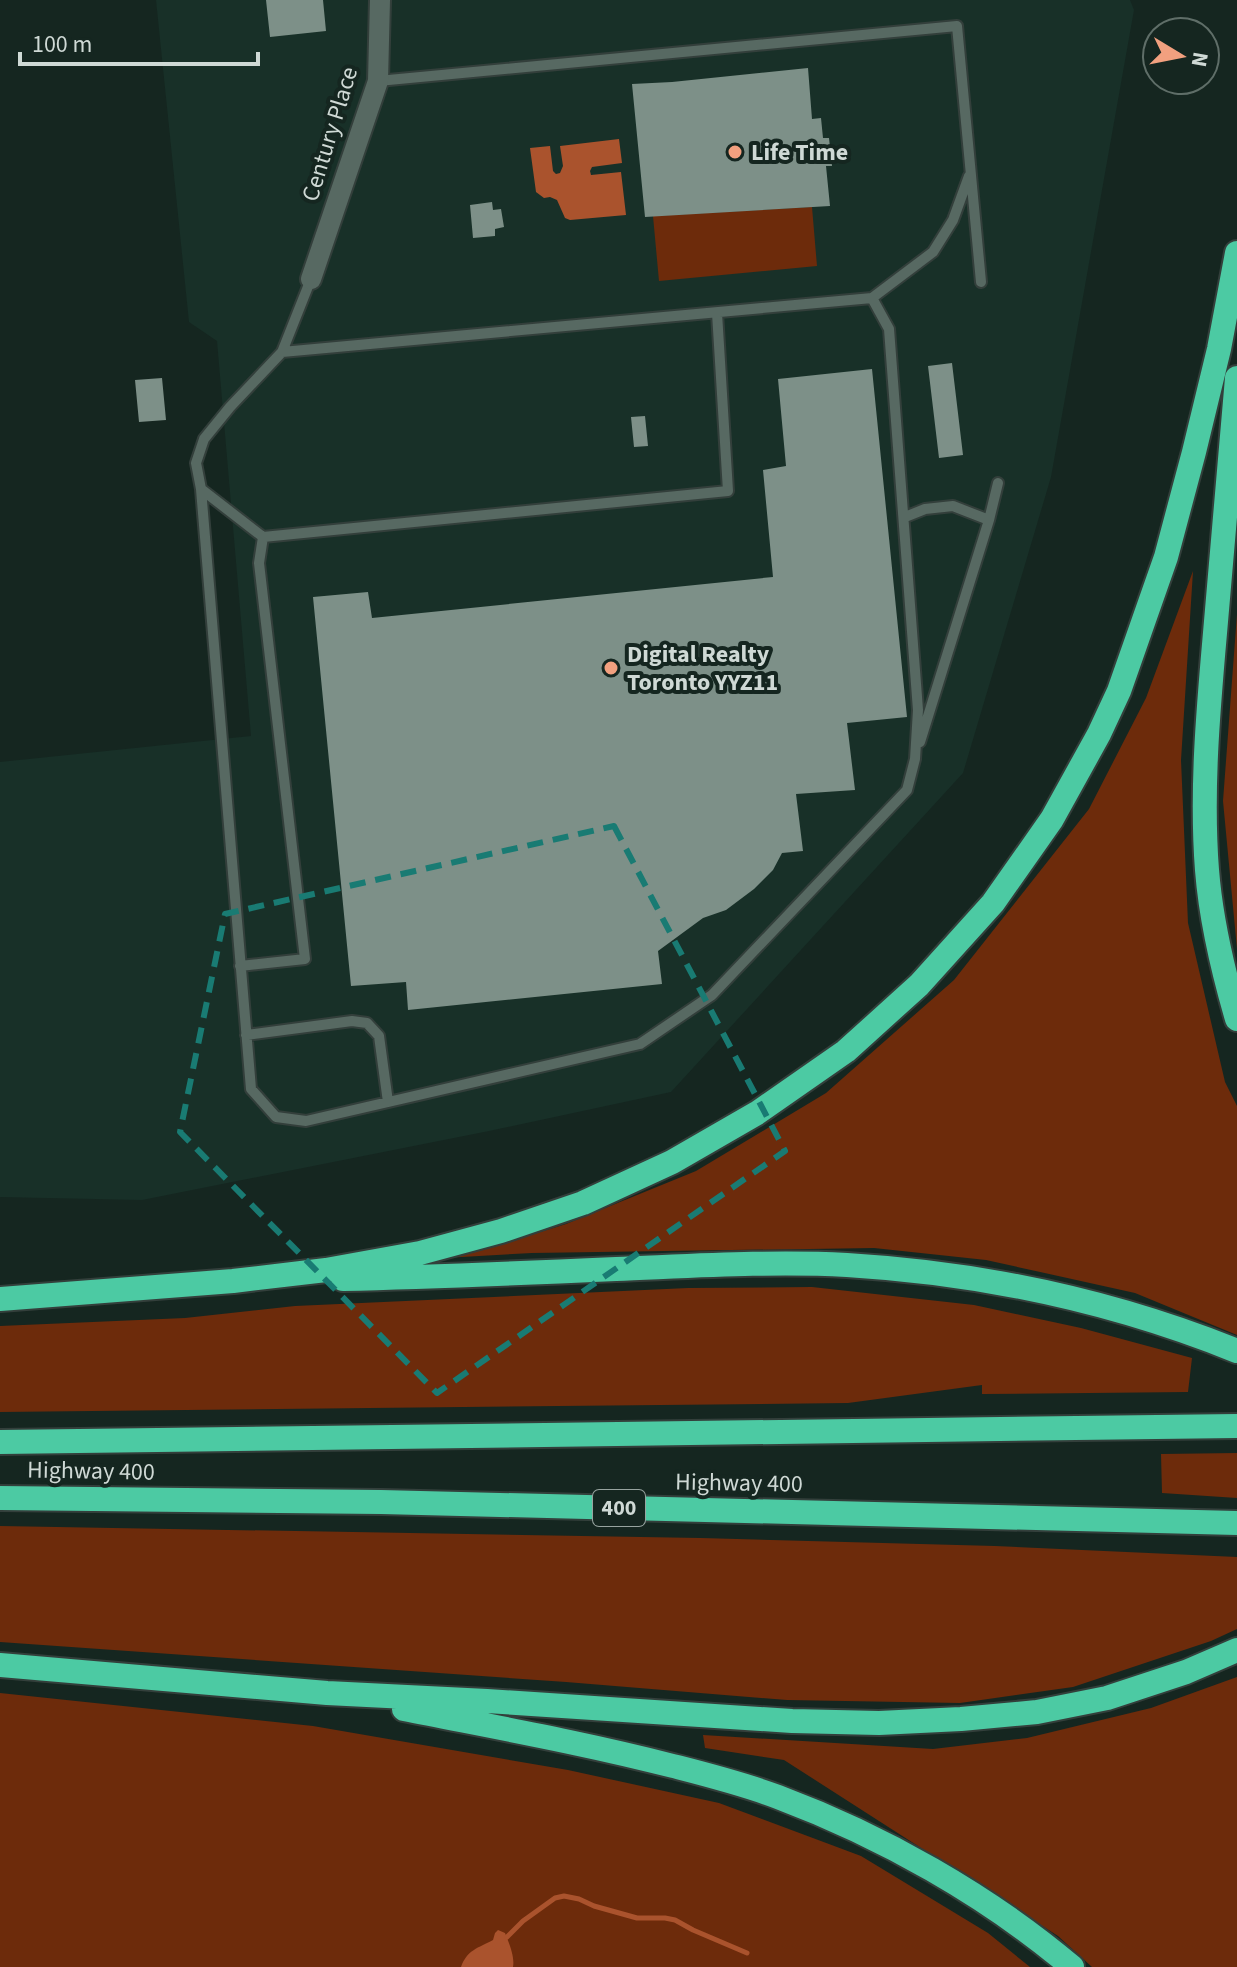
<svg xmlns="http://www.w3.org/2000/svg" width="1237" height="1967" viewBox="0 0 1237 1967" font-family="'Source Sans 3',sans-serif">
	<rect width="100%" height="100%" fill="#152620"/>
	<path fill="#183028" d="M156,0H1130L1134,10L1051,477L963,773L671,1092L489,1131L142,1200L0,1197V762L251,736L217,341L189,322Z"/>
	<path fill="#6d2b0b" d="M812,207L817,266L659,281L653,216Z
		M1193,571L1181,760L1188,923L1225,1082L1237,1106V1335L1135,1293L986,1260L874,1248L532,1253L444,1258L489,1248L566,1224L696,1171L826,1093L954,980L1089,809L1146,698Z
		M1237,614V949L1223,801Z
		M812,1287L974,1305L1081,1328L1192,1358L1188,1392L982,1394V1385L848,1403L0,1412V1326L185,1318L295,1306L688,1288Z
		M1237,1453V1498L1162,1493L1161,1454Z
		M0,1526L701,1538L995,1546L1237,1557V1629L1211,1641L1073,1687L960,1703L787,1700L566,1682L0,1642Z
		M1237,1677V1967H1092L1058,1936L784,1760L705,1748L703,1735L933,1749L1027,1738L1151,1708Z
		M0,1693L313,1726L568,1770L719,1803L861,1856L988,1933L1030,1967H0Z"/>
	<path fill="#aa532d" d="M619,139L622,163L592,167L590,171L591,175L621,172L626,215L570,220L565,218L557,200L550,197L544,198L536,192L530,148L550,146L553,171L556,174L560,173L563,166L560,146Z
		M498,1930L505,1933C509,1943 515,1957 513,1967H461C467,1950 478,1948 493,1940L495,1933Z"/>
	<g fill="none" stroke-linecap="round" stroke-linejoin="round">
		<path stroke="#aa532d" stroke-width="5" d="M507,1937L523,1921L555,1898L564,1896L579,1899L594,1906L637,1918H665L675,1920L693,1930L747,1953"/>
	</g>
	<path fill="#7d9088" d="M266,0H323L326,31L270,37Z
		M808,68L812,119L821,118L823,138H829L832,166H826L830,206L645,217L632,84L672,82Z
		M492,202L493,210L501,209L504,227L495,229V236L473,238L470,205Z
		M952,363L963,455L939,458L928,366Z
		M872,369L907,717L847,723L855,790L796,794L803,851L782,853L773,870L754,889L726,910L703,918L658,951L662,984L408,1010L406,982L351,986L313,597L368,592L372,618L773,577L763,470L786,466L778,379Z
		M162,378L166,420L139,422L135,380Z
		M645,416L648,446L634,447L631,417Z"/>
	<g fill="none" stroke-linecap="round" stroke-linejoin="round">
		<g stroke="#333f3b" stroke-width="14">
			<path id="service" d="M378,81L957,26L981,282
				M872,298L933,252L953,220L969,176
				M282,352L872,298L889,329L918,710L915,759L907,790L712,995L640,1044L306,1121L276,1117L251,1089L201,489L196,463L204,439L230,407L282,352L311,279
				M201,489L263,537L259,563L305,959L240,966
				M905,517L925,509L953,506L989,520
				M263,537L728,491L717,313
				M920,742L989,520L998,483
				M246,1035L352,1021L367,1023L379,1036L388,1102"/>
		</g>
		<g stroke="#333f3b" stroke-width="24">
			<path id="minor" d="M311,279L378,81L380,0"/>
		</g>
		<g stroke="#333f3b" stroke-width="28">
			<path id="motorway" d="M1237,378C1230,463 1222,548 1215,633C1208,712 1201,792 1207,870C1211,921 1223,971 1237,1019
				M343,1279C434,1277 525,1273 616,1269C693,1266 771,1261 847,1265C980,1273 1113,1301 1237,1351
				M0,1299L233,1281L326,1270L420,1253L501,1231L583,1203L672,1162L757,1113L846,1051L919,985L993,903L1052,819L1099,734L1119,691L1166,557L1194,452L1219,349L1237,253
				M0,1442L1237,1426
				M0,1498L381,1502L1237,1523
				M0,1665L327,1693L487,1701L792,1721L879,1723L961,1719L1037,1712L1107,1698L1186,1672L1237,1650
				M404,1709C494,1727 584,1743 673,1766C708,1775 744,1784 778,1797C882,1836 987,1895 1072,1967"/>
		</g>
		<use href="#service" stroke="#576962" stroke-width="10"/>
		<use href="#minor" stroke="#576962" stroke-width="20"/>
		<use href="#motorway" stroke="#4ccaa3" stroke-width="24"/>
	</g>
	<path fill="none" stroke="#197b73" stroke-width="6" stroke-dasharray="16 10" stroke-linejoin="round" d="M614,826L785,1151L437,1393L180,1132L225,914Z"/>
	<g fill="#f2a07f" stroke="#152620" stroke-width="3">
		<circle cx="735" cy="152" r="8"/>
		<circle cx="611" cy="668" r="8"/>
	</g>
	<g text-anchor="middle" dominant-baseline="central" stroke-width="8" stroke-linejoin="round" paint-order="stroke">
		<rect fill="#152620" stroke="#97a39f" stroke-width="2" x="593" y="1490" width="52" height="36" rx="6"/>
		<g font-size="22" font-weight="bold" fill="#cfd9d5">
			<text x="619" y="1508">400</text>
		</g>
		<g font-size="24" fill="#cfd9d5" stroke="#152620">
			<text transform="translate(330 134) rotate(-73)">Century Place</text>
			<text transform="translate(91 1471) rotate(1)">Highway 400</text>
			<text transform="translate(739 1483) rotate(1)">Highway 400</text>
		</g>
		<g font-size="24" font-weight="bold" fill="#cfd9d5" stroke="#152620" text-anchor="start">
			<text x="751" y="152">Life Time</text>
			<text x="627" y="654">Digital Realty<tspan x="627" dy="28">Toronto YYZ11</tspan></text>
		</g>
	</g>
	<g transform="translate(1181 56) rotate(100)"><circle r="38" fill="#152620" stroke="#5f6e68" stroke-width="2"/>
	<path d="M0-6L14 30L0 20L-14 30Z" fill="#f2a07f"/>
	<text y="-12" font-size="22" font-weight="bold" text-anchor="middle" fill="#cfd9d5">N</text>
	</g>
	<path d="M20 52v12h238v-12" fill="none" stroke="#cfd9d5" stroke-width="4"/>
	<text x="32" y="52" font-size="24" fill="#cfd9d5" stroke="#152620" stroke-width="6" paint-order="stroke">100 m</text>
</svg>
